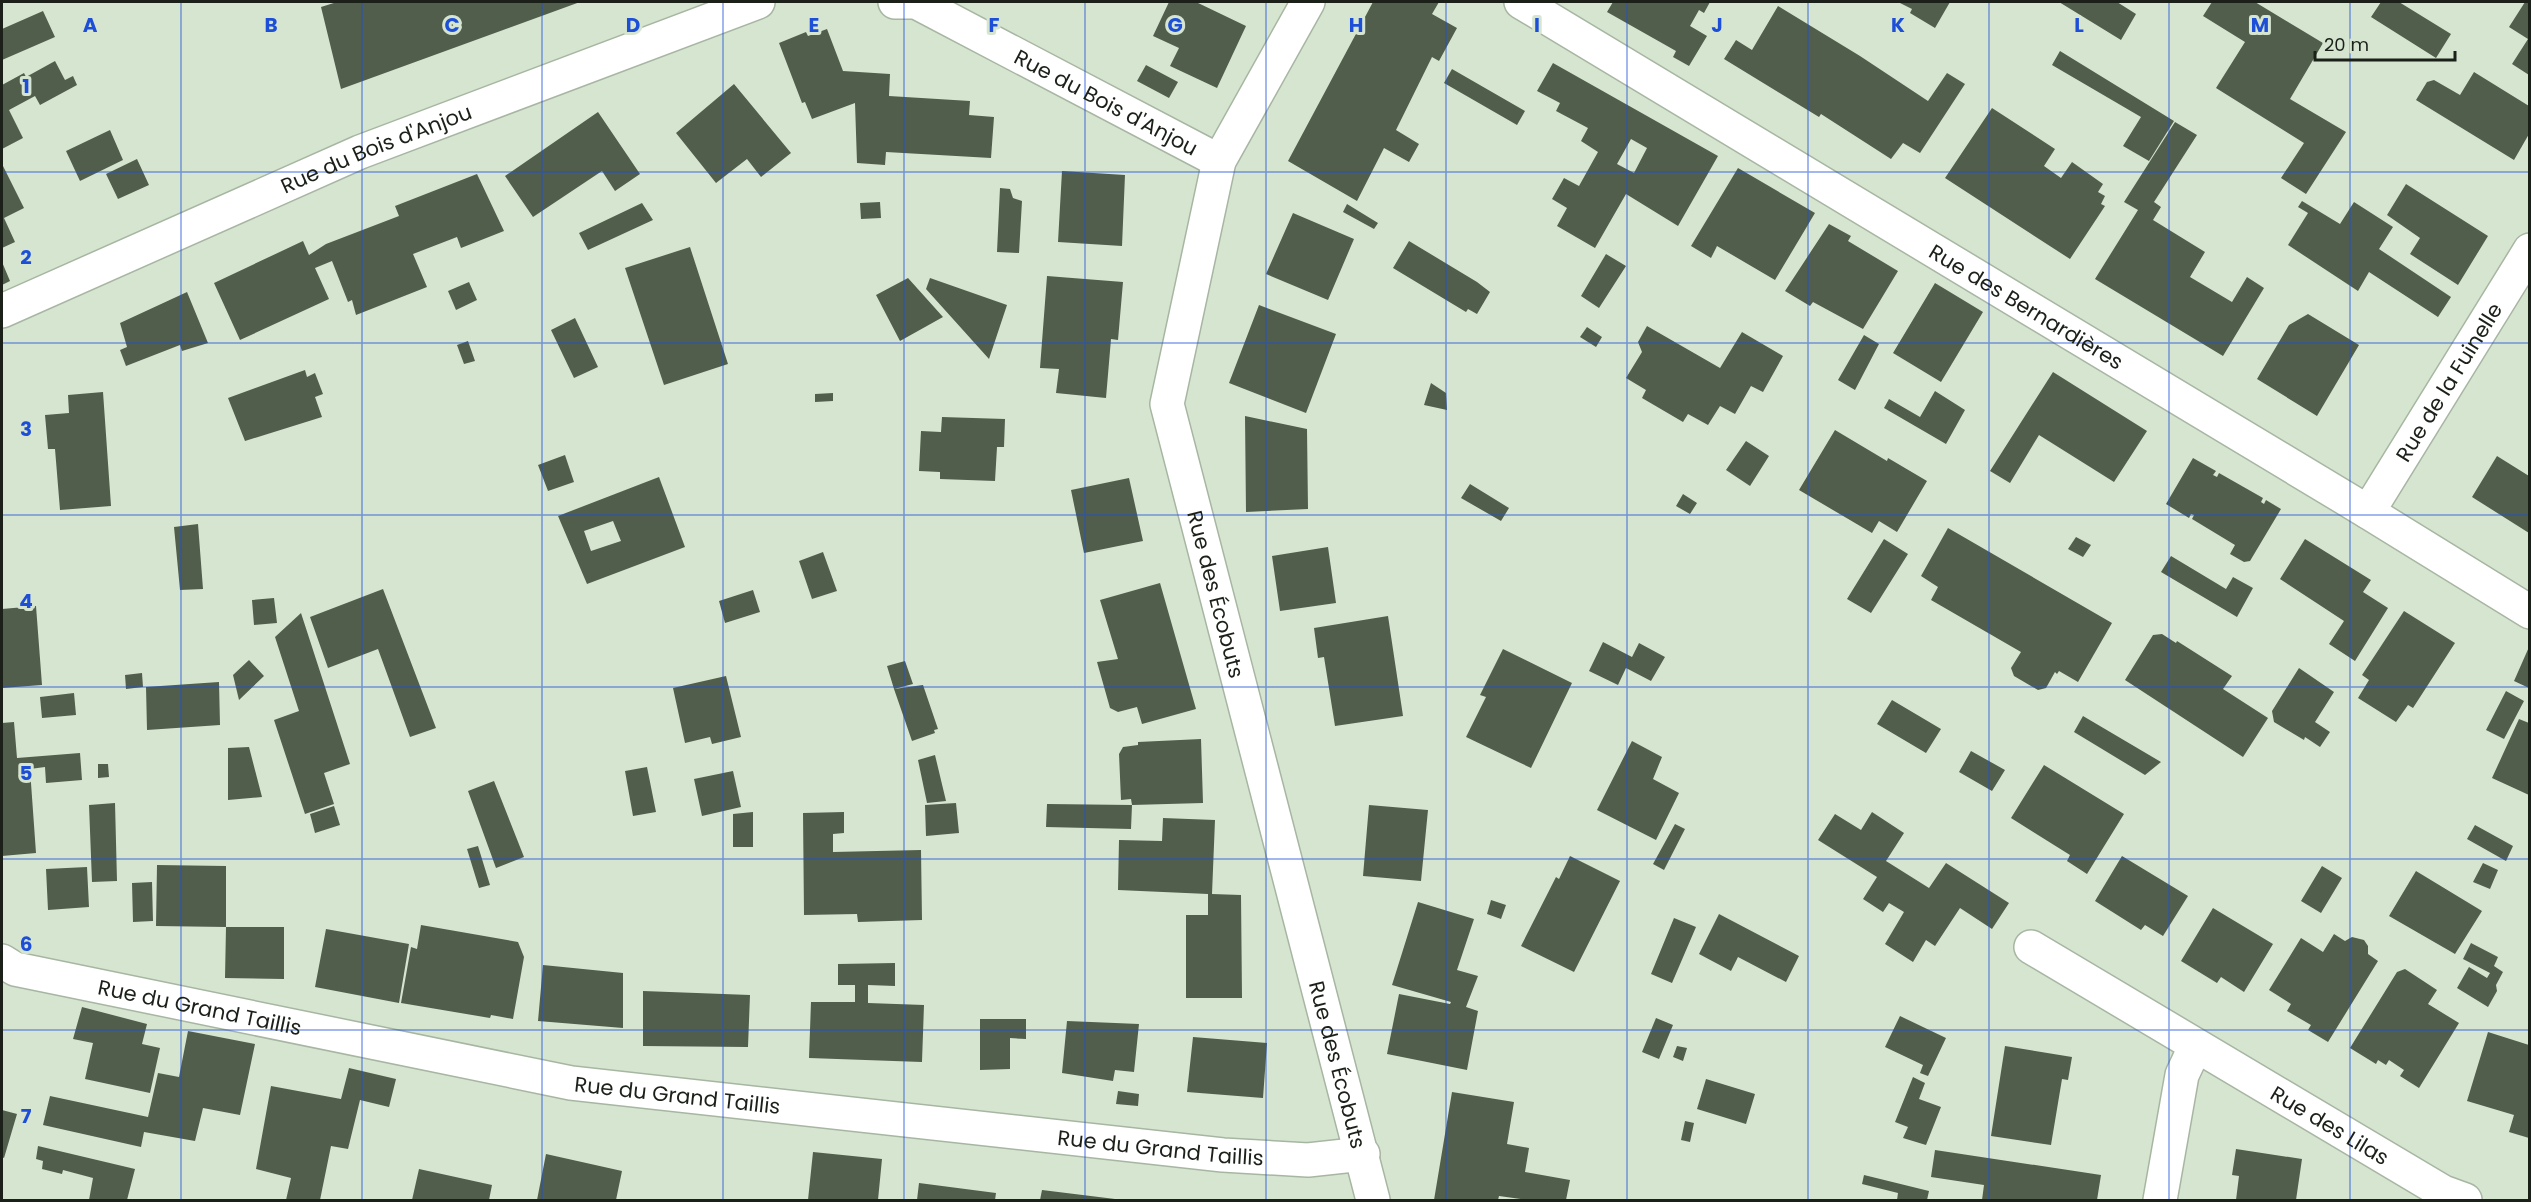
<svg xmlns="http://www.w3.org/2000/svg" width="2531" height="1202" viewBox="0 0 2531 1202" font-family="Poppins,sans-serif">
	<rect width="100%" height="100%" fill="#d6e5d0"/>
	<path fill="#515e4c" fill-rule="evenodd" d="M337,2H580L341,89L321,7Z
		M1169,2H1196L1246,26L1217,88L1170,66L1179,48L1153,36Z
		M1373,2H1439L1432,14L1457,28L1439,61L1432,57L1396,130L1419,144L1409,162L1384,148L1357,201L1288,161Z
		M1613,2H1710L1704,13L1699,10L1690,26L1707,36L1689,66L1673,57L1676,51L1607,12Z
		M1898,2H1950L1935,28L1910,13L1912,9Z
		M2059,2H2117L2136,14L2121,40Z
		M2212,2H2255L2323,43L2290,99L2346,132L2306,194L2281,178L2304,143L2216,88L2245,42L2203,16Z
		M2381,2H2399L2451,34L2436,58L2371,17Z
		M2525,2H2529V75L2512,64L2528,39L2509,27Z
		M1778,6L1860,56L1928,101L1947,73L1965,84L1920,153L1903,143L1891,159L1821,114L1819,117L1724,59L1736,40L1752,50Z
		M43,11L55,37L2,60V29Z
		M827,29L843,71L890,74L889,96L970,101L969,115L994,117L991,158L886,152L885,165L857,163L855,103L812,119L805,102L802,103L779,43L806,32L808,36Z
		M2060,51L2174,121L2149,161L2123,146L2141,117L2052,65Z
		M55,61L65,80L73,76L77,85L40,105L35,96L9,110L23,138L2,149V85L24,73L26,77Z
		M1553,63L1718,156L1678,226L1626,194L1595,248L1557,226L1567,208L1552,199L1564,178L1579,186L1598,152L1581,141L1588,128L1556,111L1560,103L1537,91ZM1631,139L1647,148L1634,173L1617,164Z
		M1146,65L1178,82L1169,98L1137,81Z
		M1452,69L1525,111L1517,125L1444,83Z
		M2474,72L2529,106V134L2514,160L2416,100L2427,82L2434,80L2460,95Z
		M734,84L791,153L761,177L747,159L716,183L676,133Z
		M1992,108L2055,149L2044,166L2061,178L2072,162L2103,184L2098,192L2105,196L2101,204L2105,206L2070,259L1945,178Z
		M598,112L640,174L615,191L602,171L533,217L505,176Z
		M2175,122L2197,135L2154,202L2161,207L2153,220L2205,252L2190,277L2232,302L2247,277L2264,288L2223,356L2095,279L2138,210L2124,202Z
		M110,130L123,160L80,181L66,151Z
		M137,159L149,185L118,199L106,174Z
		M2,164L24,208L4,218L15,242L2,248Z
		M1738,168L1815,213L1775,280L1717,246L1711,258L1691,246Z
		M1062,171L1125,175L1122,246L1058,242Z
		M477,174L504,231L461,248L457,237L413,254L427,287L356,315L352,300L348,302L332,261L315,268L329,299L240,340L214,283L303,241L309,255L326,244L399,216L395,206Z
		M2406,184L2488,236L2458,285L2410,254L2420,238L2387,215Z
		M1000,188L1010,189L1013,198L1022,201L1019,253L997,252Z
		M2302,201L2340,224L2354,202L2393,227L2379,249L2451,297L2438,317L2369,272L2358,291L2288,245L2308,213L2298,207Z
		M880,202L881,218L861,219L860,203Z
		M642,203L653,220L588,250L579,233Z
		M1347,204L1378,223L1374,229L1343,212Z
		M1293,213L1354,239L1328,300L1266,274Z
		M1829,224L1851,236L1848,241L1898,271L1863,329L1813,302L1810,306L1785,291Z
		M1409,241L1477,282L1490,292L1477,314L1468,309L1466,312L1393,268Z
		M690,247L728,364L664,385L625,268Z
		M1606,254L1626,266L1599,308L1581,296Z
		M2,262L10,281L2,285Z
		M1047,276L1123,282L1118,340L1111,339L1106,398L1056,393L1059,369L1040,368Z
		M908,278L943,317L900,341L876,295Z
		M930,278L1007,305L989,359L926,289Z
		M469,282L477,300L456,310L448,291Z
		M1935,283L1983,312L1941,382L1893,353Z
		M187,292L208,343L182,351L180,345L126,366L120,350L127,347L120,323Z
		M1259,305L1336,334L1306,413L1229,383Z
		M2308,314L2359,345L2317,416L2257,379L2289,325Z
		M575,318L598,367L574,378L551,330Z
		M1647,326L1720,368L1742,332L1783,356L1763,392L1751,386L1735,414L1720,406L1708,425L1688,414L1683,422L1642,398L1646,390L1626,378L1642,352L1638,342Z
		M1587,327L1602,337L1596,347L1580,337Z
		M1864,335L1879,344L1855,390L1838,380Z
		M468,341L475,361L464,364L457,345Z
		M305,370L307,377L315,373L323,394L315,397L322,417L245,441L228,398Z
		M2053,372L2147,431L2114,482L2039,435L2010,483L1990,471Z
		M1431,383L1446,393L1447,410L1424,405Z
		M1935,391L1965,410L1946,444L1884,408L1889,399L1920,417Z
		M103,392L111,506L60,510L55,449H48L45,415L69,413L68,395Z
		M833,393V401L815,402V394Z
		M1245,416L1307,429L1308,509L1246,512Z
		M942,417L1005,419L1004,447H997L995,481L940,479V472L919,471L921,431L941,432Z
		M1835,430L1887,461L1888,458L1927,481L1897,532L1879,521L1872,533L1799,490Z
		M1746,441L1769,456L1750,486L1726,470Z
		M565,455L574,482L548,491L538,465Z
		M2497,456L2529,476V533L2472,497Z
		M2193,458L2216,471L2213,475L2217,477L2219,473L2263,498L2261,502L2264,504L2266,500L2281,509L2250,561L2244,562L2230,554L2235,545L2192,519L2194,515L2191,514L2189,518L2166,504Z
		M659,477L685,547L587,584L558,516ZM613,521L621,541L591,551L584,531Z
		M1129,478L1143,541L1084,553L1071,490Z
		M1470,484L1509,508L1501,521L1461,498Z
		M1683,494L1697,503L1690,514L1676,506Z
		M198,524L203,589L180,590L174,527Z
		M1948,528L2112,623L2078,682L2059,671L2057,674L2055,672L2046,688L2038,690L2014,676L2011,668L2021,652L1931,600L1938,587L1921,576Z
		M2076,537L2091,545L2083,557L2068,549Z
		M1884,539L1908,554L1871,613L1847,599Z
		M2305,539L2371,580L2363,592L2388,608L2355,661L2329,644L2344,621L2280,579Z
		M1328,547L1336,603L1280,611L1272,556Z
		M823,552L837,591L812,599L799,561Z
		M2171,556L2226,589L2233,577L2253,588L2237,617L2161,572Z
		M1160,583L1196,709L1142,724L1137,707L1118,712L1110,708L1097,662L1118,659L1100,600Z
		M383,589L436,728L410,737L378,649L328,668L310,617Z
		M753,590L760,612L725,623L719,601Z
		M274,598L277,623L254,625L252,600Z
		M36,606L42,685L2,688V609Z
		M2404,611L2455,643L2413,708L2408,705L2396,722L2358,698L2369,680L2362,675Z
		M301,613L350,764L324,773L334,804L305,814L274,720L299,711L275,637Z
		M1388,616L1403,716L1335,726L1324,657L1318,658L1314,628Z
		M2162,634L2176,643L2177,641L2232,676L2223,689L2268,718L2243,757L2125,680L2153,635Z
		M1603,642L1632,657L1639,643L1665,657L1651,681L1626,668L1618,685L1589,671Z
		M2529,647V688L2514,681Z
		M1503,649L1572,683L1531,768L1466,737L1486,697L1480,695Z
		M249,660L264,676L239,700L233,675Z
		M905,661L913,684L894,689L887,666Z
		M2299,668L2334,692L2315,722L2330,732L2320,747L2305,737L2304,740L2274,722L2272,711Z
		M142,673L143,687L126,689L125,675Z
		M726,676L741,737L712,744L710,737L685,743L673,688Z
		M219,682L220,725L147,730L146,687Z
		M923,685L938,729L934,730L935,733L912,741L894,689Z
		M2506,691L2524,701L2504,739L2486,730Z
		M74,693L76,715L42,718L40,697Z
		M1892,700L1941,729L1926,753L1877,724Z
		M2083,716L2161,762L2145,775L2074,732Z
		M2519,719L2529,723V795L2492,778Z
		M14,722L17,758L80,753L82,780L46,783L45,767L30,769L36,853L2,856V723Z
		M1201,739L1203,803L1132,805L1131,799L1121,800L1119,754L1123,747L1138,745V742Z
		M1632,741L1662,757L1653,779L1679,793L1656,840L1597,810Z
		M249,747L262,797L228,800V748Z
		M1971,751L2005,770L1992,791L1959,772Z
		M935,755L946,801L927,803L918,760Z
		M98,764H108L109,777L98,778Z
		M2044,765L2124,814L2087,874L2067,861L2070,855L2011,818Z
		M647,767L656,812L633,816L625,771Z
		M733,771L741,807L702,816L694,779Z
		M494,781L524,857L496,868L468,791Z
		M115,803L117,881L92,882L89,805Z
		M956,803L959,833L926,836L925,805Z
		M1047,804L1132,805L1131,829L1046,827Z
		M1369,805L1428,810L1421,881L1363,876Z
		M334,806L340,825L315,833L310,814Z
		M753,812V847H733V814Z
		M844,812V833L833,834V852L921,850L922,920L858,922L857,914L804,915L803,813Z
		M1872,812L1904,833L1886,861L1929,888L1946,863L2009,903L1992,929L1960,908L1935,946L1926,940L1913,962L1885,944L1904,912L1889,903L1883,912L1863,899L1877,877L1818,840L1835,814L1861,830Z
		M1163,818L1215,820L1212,894L1241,895L1242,998H1186V915H1208V894L1118,890L1119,840L1162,841Z
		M1675,824L1685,829L1664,870L1653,864Z
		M2475,825L2513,846L2506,861L2467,839Z
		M478,846L490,885L479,888L467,849Z
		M1570,856L1620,881L1574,972L1521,946L1556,877L1559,879Z
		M2122,856L2188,896L2163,936L2145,925L2141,930L2095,901Z
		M2483,863L2498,870L2490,889L2473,882Z
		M157,865L226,866V927H284V979L225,978L226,927L156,926Z
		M2322,866L2342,878L2321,913L2301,901Z
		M87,867L89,907L48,910L46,869Z
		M2416,871L2482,911L2455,954L2389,916Z
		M152,882L153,921L133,922L132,883Z
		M1491,900L1506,905L1501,919L1487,914Z
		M1418,902L1474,919L1457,970L1478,976L1466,1007L1478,1011L1467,1070L1387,1054L1399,994L1450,1004L1451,1002L1392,985Z
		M2213,908L2273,944L2244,992L2221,977L2217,983L2181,961Z
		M1719,914L1799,956L1786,982L1738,957L1731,971L1699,954Z
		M1674,918L1696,927L1672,983L1651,974Z
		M421,925L518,942L524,957L513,1019L491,1015L490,1018L401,1003L411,947L417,949Z
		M326,929L409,944L399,1003L315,987Z
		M2334,934L2345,941L2352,937L2364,940L2368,946V954L2378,961L2328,1042L2308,1030L2311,1025L2287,1011L2291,1004L2269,990L2301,938L2323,952Z
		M2471,943L2498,957L2494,966L2503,972L2496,985L2497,991L2488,1007L2457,988L2469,967L2487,978L2490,973L2463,959Z
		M895,963V986L868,985V1003L924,1005L922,1062L809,1058L811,1002H855V985H838V964Z
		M543,965L623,973V1028L538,1021Z
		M2405,969L2437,990L2428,1004L2459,1023L2419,1088L2400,1076L2404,1070L2389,1060L2386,1065L2378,1060L2376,1064L2350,1048L2397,972Z
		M643,991L750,995L748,1047L643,1046Z
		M82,1007L147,1024L142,1044L160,1048L150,1093L85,1079L93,1043L73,1039Z
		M1900,1016L1946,1038L1928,1076L1920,1073L1923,1065L1885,1047Z
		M1656,1018L1673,1025L1659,1059L1642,1052Z
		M980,1019H1026V1039L1010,1038V1069L980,1070Z
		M1067,1021L1139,1024L1134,1072L1115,1070L1113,1081L1062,1073Z
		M188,1031L255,1044L240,1115L203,1108L195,1141L144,1132L141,1147L43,1125L50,1096L148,1117L158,1073L179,1077Z
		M2488,1032L2529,1045V1138L2509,1132L2514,1115L2467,1101Z
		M1193,1037L1267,1043L1263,1098L1187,1092Z
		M1677,1046L1687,1048L1683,1061L1673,1057Z
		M2005,1046L2072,1057L2068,1080L2062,1079L2051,1145L1991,1136Z
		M349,1068L396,1079L389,1107L360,1100L348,1149L331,1146L320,1200H286L291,1178L256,1169L271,1086L341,1099Z
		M1913,1077L1925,1083L1919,1099L1941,1107L1926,1145L1903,1138L1908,1127L1895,1122Z
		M1706,1079L1755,1094L1746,1124L1697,1109Z
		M1118,1091L1139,1094L1138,1106L1116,1104Z
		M1452,1092L1514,1102L1507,1144L1529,1148L1525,1172L1570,1180L1566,1200H1528L1499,1196L1498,1200H1434Z
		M2,1110L17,1114L4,1158L2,1157Z
		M1685,1121L1694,1123L1690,1142L1681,1140Z
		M38,1146L135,1169L127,1200H89L93,1178L63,1170L62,1174L42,1169L43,1161L36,1159Z
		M2236,1149L2302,1159L2296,1200H2236L2239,1176L2232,1175Z
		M1935,1150L2101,1175L2097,1200H1982L1984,1185L1931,1177Z
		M813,1152L882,1159L878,1200H808Z
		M546,1154L622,1171L616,1200H537Z
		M419,1169L492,1185L489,1200H412Z
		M1864,1175L1929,1191L1927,1200H1897L1898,1193L1862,1184Z
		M919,1183L996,1193L995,1200H917Z
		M1042,1190L1115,1199L1114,1200H1040Z"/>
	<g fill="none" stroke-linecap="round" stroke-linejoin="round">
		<g stroke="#a7b6a2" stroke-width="36">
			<g id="minor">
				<path id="s1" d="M895,2H916L1219,161"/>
				<path id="s2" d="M1308,2L1219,161L1167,404L1373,1200"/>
				<path id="s3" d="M1521,2L2368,512L2530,612"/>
				<path id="s4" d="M2,311L360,152L758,2"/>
				<path id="s5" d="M2368,512L2530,250"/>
				<path id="s6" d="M2031,947L2443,1192L2465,1200"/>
				<path id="s7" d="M2,961L15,969L571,1083L1223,1155L1308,1160L1363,1154"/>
				<path d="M2160,1200L2182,1075L2195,1047"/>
			</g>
		</g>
		<use href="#minor" stroke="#fff" stroke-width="33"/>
	</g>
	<path fill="none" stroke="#1d4ed8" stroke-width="1.5" stroke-opacity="0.55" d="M181,2V1200M362,2V1200M542,2V1200M723,2V1200M904,2V1200M1085,2V1200M1266,2V1200M1446,2V1200M1627,2V1200M1808,2V1200M1989,2V1200M2169,2V1200M2350,2V1200M2,172H2530M2,343H2530M2,515H2530M2,687H2530M2,859H2530M2,1030H2530"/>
	<g text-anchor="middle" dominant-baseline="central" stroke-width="6" stroke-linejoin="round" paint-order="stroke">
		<g font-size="21" fill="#1b2019" stroke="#d6e5d0">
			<text stroke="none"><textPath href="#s1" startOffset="236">Rue du Bois d'Anjou</textPath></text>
			<text stroke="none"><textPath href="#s4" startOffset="408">Rue du Bois d'Anjou</textPath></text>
			<text stroke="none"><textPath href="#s3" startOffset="590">Rue des Bernardières</textPath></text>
			<text stroke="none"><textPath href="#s5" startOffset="153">Rue de la Fuinelle</textPath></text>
			<text stroke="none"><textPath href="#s2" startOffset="627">Rue des Écobuts</textPath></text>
			<text stroke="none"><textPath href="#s7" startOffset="204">Rue du Grand Taillis</textPath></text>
			<text stroke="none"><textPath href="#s2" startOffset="1113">Rue des Écobuts</textPath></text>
			<text stroke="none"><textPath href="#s7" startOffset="690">Rue du Grand Taillis</textPath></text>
			<text stroke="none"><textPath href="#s6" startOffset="348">Rue des Lilas</textPath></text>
			<text stroke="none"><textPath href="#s7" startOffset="1176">Rue du Grand Taillis</textPath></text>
		</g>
	</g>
	<g font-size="20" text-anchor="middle" font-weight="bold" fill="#1d4ed8" stroke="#d6e5d0" stroke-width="6" stroke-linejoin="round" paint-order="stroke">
		<text x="90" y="32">A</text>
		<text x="271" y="32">B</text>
		<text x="452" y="32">C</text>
		<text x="633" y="32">D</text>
		<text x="814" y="32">E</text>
		<text x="994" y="32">F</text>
		<text x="1175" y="32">G</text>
		<text x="1356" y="32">H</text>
		<text x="1537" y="32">I</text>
		<text x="1717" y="32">J</text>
		<text x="1898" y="32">K</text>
		<text x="2079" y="32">L</text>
		<text x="2260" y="32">M</text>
		<text x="26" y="93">1</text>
		<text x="26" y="264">2</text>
		<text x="26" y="436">3</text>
		<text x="26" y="608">4</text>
		<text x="26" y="780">5</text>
		<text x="26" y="951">6</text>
		<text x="26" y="1123">7</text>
	</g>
	<rect width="2531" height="1202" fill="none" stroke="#1b2019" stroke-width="6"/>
	<path d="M2315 51v9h140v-9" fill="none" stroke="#1b2019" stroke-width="3"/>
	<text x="2324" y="51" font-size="18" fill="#1b2019" stroke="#d6e5d0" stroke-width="4.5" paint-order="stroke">20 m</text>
</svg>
